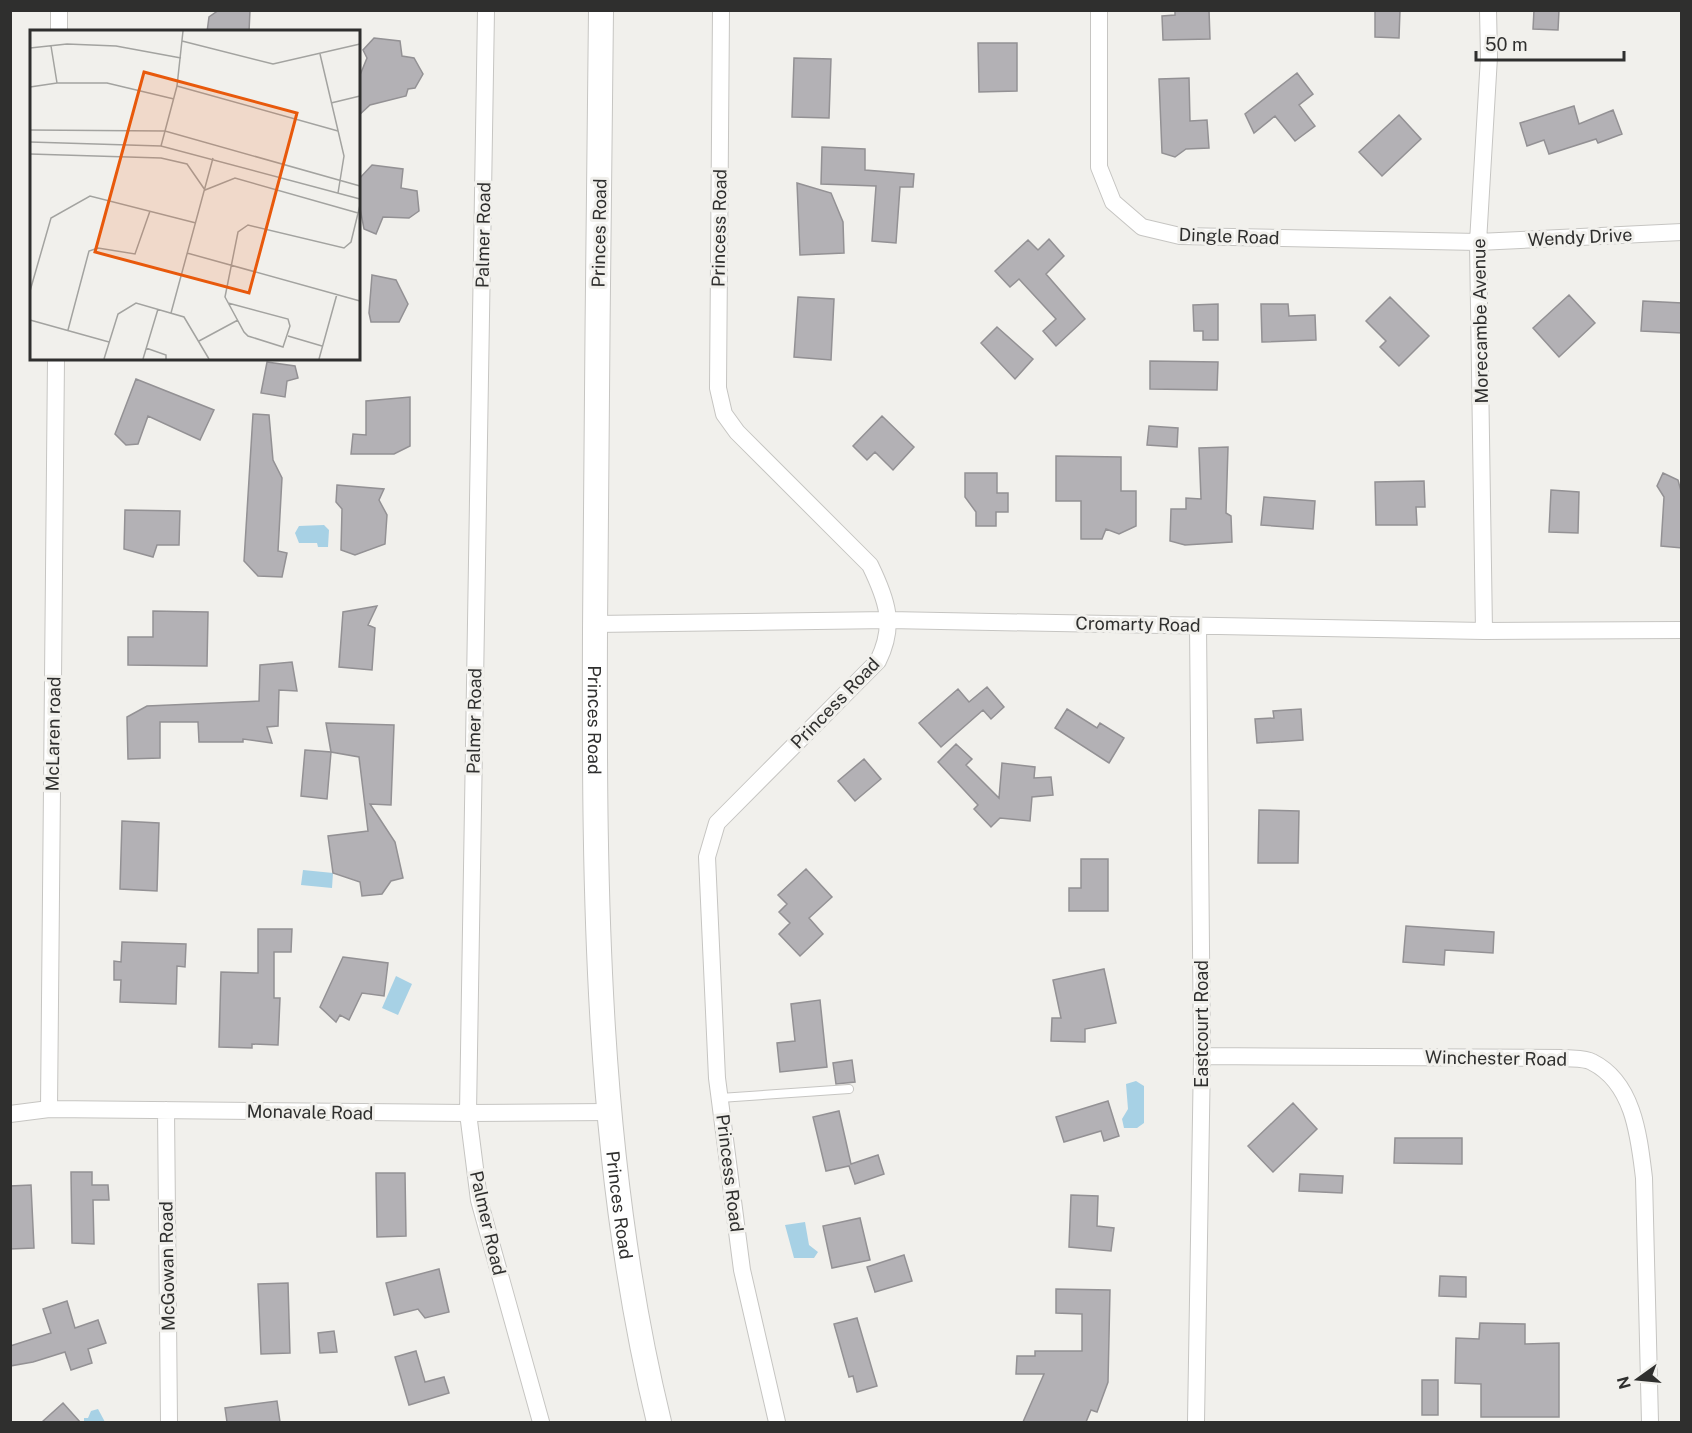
<svg xmlns="http://www.w3.org/2000/svg" width="1692" height="1433" viewBox="0 0 1692 1433" font-family="'Public Sans',sans-serif">
	<rect width="100%" height="100%" fill="#f1f0ec"/>
	<path fill="#a7d1e5" d="M324,525L329,530L328,547H318L317,543H299L295,533L299,526Z
		M303,870L333,873L332,888L301,885Z
		M396,976L412,984L398,1015L382,1008Z
		M1136,1081L1144,1086V1123L1137,1128H1124L1122,1119L1128,1109L1126,1084Z
		M805,1222L809,1245L818,1252L814,1258H794L785,1225Z
		M98,1409L105,1422H84V1418H88L91,1411Z"/>
	<path fill="#b3b1b5" stroke="#939194" stroke-width="1.5" d="M219,10H250L249,32H207L209,17Z
		M1175,10H1209L1210,39L1163,40L1162,16L1175,15Z
		M1375,10H1400L1399,38L1375,37Z
		M1534,10H1559L1558,30L1533,29Z
		M374,38L400,41L402,56L414,58L423,74L415,88L408,89L406,96L370,105L358,116V80L367,58L363,50Z
		M978,43H1017V91L979,92Z
		M794,58L831,59L829,118L792,117Z
		M1297,73L1313,94L1299,105L1315,126L1295,141L1275,116L1254,133L1245,114Z
		M1189,78L1190,121L1207,120L1209,148L1186,149L1175,157L1162,153L1159,79Z
		M1574,106L1579,124L1613,110L1622,134L1598,143L1596,139L1549,154L1544,140L1527,146L1520,123Z
		M1399,115L1421,139L1382,176L1359,152Z
		M822,147L865,149V170L914,174L913,187H900L896,243L872,241L876,186L821,184Z
		M372,165L403,169L401,188L417,191L419,211L409,218L383,217L376,234L364,229L358,198V180Z
		M797,183L831,193L843,222L844,253L800,255Z
		M1049,239L1064,256L1046,274L1085,319L1056,346L1043,331L1056,319L1019,279L1010,287L995,271L1028,240L1038,250Z
		M372,275L396,280L408,304L399,322H371L369,313Z
		M1569,295L1595,323L1559,357L1533,328Z
		M798,297L834,299L831,360L794,357Z
		M1390,297L1429,336L1399,366L1380,347L1386,341L1366,321Z
		M1643,301L1682,303V333L1641,331Z
		M1218,304V340H1203V331H1194L1193,305Z
		M1261,304H1288L1289,316L1315,315L1316,340L1262,342Z
		M997,327L1033,359L1015,379L981,343Z
		M1150,361L1218,362L1217,390L1150,389Z
		M267,362L295,366L298,378L287,381L285,397L261,393Z
		M136,379L214,410L200,440L148,416L138,444L126,445L115,434Z
		M410,397V446L394,454H351L353,434L366,435V401Z
		M253,414L269,415L273,460L282,478L278,551L287,553L282,577L258,576L244,561Z
		M882,416L914,447L893,470L875,452L867,460L853,446Z
		M1149,426L1178,428L1177,447L1147,445Z
		M1228,447L1226,513L1231,516L1232,542L1185,545L1170,541L1171,509H1186V498L1201,499L1199,448Z
		M1056,456L1121,457V491H1136V526L1119,534L1106,529L1102,539H1081V501H1056Z
		M965,473H997V493H1008V512H996V526H976V512L965,497Z
		M1663,473L1678,480L1682,495V548L1661,546L1664,497L1657,486Z
		M1424,481L1425,507H1416L1417,525H1376L1375,482Z
		M337,485L384,489L379,500L387,515L385,544L355,555L341,550L342,509L336,502Z
		M1551,490L1579,492L1578,533L1549,532Z
		M1264,497L1315,501L1313,529L1261,525Z
		M125,510L180,511L179,545H157L153,557L124,549Z
		M377,606L368,625L375,628L372,670L339,667L343,612Z
		M153,611L208,612L207,666L128,665V637H153Z
		M292,662L297,691L279,690L278,726L267,727L272,743L243,739V742H199L198,722H160V758L128,759L127,717L147,706L259,701L260,665Z
		M987,687L1004,707L991,719L983,710L941,747L919,723L958,689L969,702Z
		M1067,709L1097,728L1100,723L1124,738L1109,763L1055,728Z
		M1301,709L1303,740L1257,743L1255,719L1274,718L1273,711Z
		M326,723L394,725L391,805L370,804L395,842L403,878L391,881L382,894L362,896L360,882L333,873L328,836L368,831L359,757L331,752Z
		M956,744L972,759L966,765L999,798L1002,763L1035,767L1034,778L1051,777L1053,795L1032,797L1030,821L1000,818L991,827L974,809L978,805L938,762Z
		M305,750L331,752L327,799L301,796Z
		M864,759L881,779L855,801L838,781Z
		M1259,810L1299,811L1298,863H1258Z
		M122,821L159,823L157,891L120,889Z
		M1081,859H1108V911H1069V888H1081Z
		M806,869L832,897L809,918L823,934L800,956L779,934L790,923L779,912L787,904L778,895Z
		M1406,926L1494,932L1493,953L1445,950L1444,965L1403,962Z
		M258,929H292L291,952H274V998H280L278,1045L252,1044V1048L219,1047L221,972L258,973Z
		M122,942L186,944L185,967L177,966L176,1004L120,1002L121,980H114V961L121,962Z
		M343,957L388,963L384,996L362,993L349,1020L340,1015L336,1022L320,1007Z
		M1104,969L1116,1023L1085,1029V1042L1051,1041L1052,1018H1061L1053,980Z
		M820,1000L827,1067L780,1072L777,1043L795,1041L791,1004Z
		M852,1060L855,1082L836,1084L833,1063Z
		M1108,1101L1119,1136L1104,1141L1101,1131L1064,1142L1056,1117Z
		M1293,1103L1317,1129L1273,1172L1248,1146Z
		M839,1111L851,1164L878,1155L884,1174L855,1184L849,1166L826,1171L813,1117Z
		M1395,1138H1462V1164L1394,1163Z
		M71,1172H92V1185H108L109,1200H93L94,1244L72,1243Z
		M376,1173H405L406,1236L377,1237Z
		M1300,1174L1343,1176L1342,1193L1299,1191Z
		M31,1185L34,1248L10,1249V1186Z
		M1071,1195L1098,1196L1097,1226L1114,1228L1111,1251L1069,1247Z
		M860,1218L870,1260L832,1268L823,1226Z
		M904,1255L912,1281L875,1292L867,1267Z
		M439,1269L449,1312L425,1318L418,1309L394,1315L386,1283Z
		M1440,1276L1466,1277V1297L1439,1296Z
		M288,1283L290,1353L261,1354L258,1284Z
		M1056,1289L1110,1290L1108,1382L1097,1412L1091,1410L1086,1422H1023L1044,1374H1016L1017,1356H1035V1351H1082V1314L1056,1313Z
		M67,1301L75,1328L98,1320L106,1343L88,1349L92,1363L71,1370L65,1352L33,1362L10,1366V1346L51,1333L43,1309Z
		M857,1318L877,1386L857,1392L853,1376L849,1377L834,1324Z
		M1480,1323L1525,1324V1344L1559,1343V1417H1481V1384L1455,1383L1456,1338L1479,1339Z
		M334,1331L337,1352L320,1353L318,1333Z
		M416,1351L425,1382L444,1377L449,1393L409,1405L395,1357Z
		M1422,1380H1438V1415H1422Z
		M277,1401L280,1422H227L225,1408Z
		M63,1403L80,1422H42Z"/>
	<g fill="none" stroke-linecap="round" stroke-linejoin="round">
		<g stroke="#c6c5c2" stroke-width="10">
			<path id="service" d="M720,1098L849,1089"/>
		</g>
		<g stroke="#c6c5c2" stroke-width="18">
			<path id="minor" d="M486,10L468,1113L479,1200L541,1422
				M721,10L718,388L724,414L737,432L870,565C887,600 896,625 878,661L717,823L707,857L717,1078L742,1270L777,1422
				M1099,10V167L1113,202L1142,227L1180,236L1478,242L1682,232
				M59,32V10
				M595,624L889,620L1484,631L1682,630
				M1484,631L1478,242L1489,57L1488,10
				M1202,1056L1564,1058C1572,1059 1585,1058 1592,1062C1634,1083 1639,1137 1644,1178L1650,1422
				M49,1109L56,358
				M166,1110L169,1422
				M10,1114L49,1109L468,1113L609,1112
				M1196,1422L1202,1056L1198,625"/>
		</g>
		<g stroke="#c6c5c2" stroke-width="26">
			<g id="secondary">
				<path id="s1" d="M601,10C599,217 596,423 595,630C594,895 596,1164 659,1422"/>
			</g>
		</g>
		<use href="#service" stroke="#fff" stroke-width="8"/>
		<use href="#minor" stroke="#fff" stroke-width="16"/>
		<use href="#secondary" stroke="#fff" stroke-width="24"/>
	</g>
	<g text-anchor="middle" dominant-baseline="central" stroke-width="6" stroke-linejoin="round" paint-order="stroke">
		<g font-size="18" fill="#2f2f2e" stroke="#f1f0ec">
			<text transform="translate(719 228) rotate(-89)">Princess Road</text>
			<text transform="translate(599 233) rotate(-89)">Princes Road</text>
			<text transform="translate(483 235) rotate(-89)">Palmer Road</text>
			<text transform="translate(1229 236) rotate(2)">Dingle Road</text>
			<text transform="translate(1580 237) rotate(-3)">Wendy Drive</text>
			<text transform="translate(1480 321) rotate(-91)">Morecambe Avenue</text>
			<text transform="translate(1138 624) rotate(1)">Cromarty Road</text>
			<text transform="translate(835 703) rotate(-46)">Princess Road</text>
			<text stroke="none"><textPath href="#s1" startOffset="710">Princes Road</textPath></text>
			<text transform="translate(474 721) rotate(-89)">Palmer Road</text>
			<text transform="translate(53 734) rotate(-89)">McLaren road</text>
			<text transform="translate(1201 1024) rotate(-90)">Eastcourt Road</text>
			<text transform="translate(1496 1058) rotate(1)">Winchester Road</text>
			<text transform="translate(310 1112) rotate(1)">Monavale Road</text>
			<text transform="translate(730 1173) rotate(83)">Princess Road</text>
			<text stroke="none"><textPath href="#s1" startOffset="1196">Princes Road</textPath></text>
			<text transform="translate(488 1223) rotate(77)">Palmer Road</text>
			<text transform="translate(167 1266) rotate(-91)">McGowan Road</text>
		</g>
	</g>
	<g transform="translate(30 30)">
		<rect width="330" height="330" fill="#f1f0ec"/>
		<path fill="none" stroke="#a3a3a0" stroke-width="1.5" d="M152,11L243,34L330,14M21,16L27,53M0,18L37,14L86,16L151,28M290,24L314,126L308,163M147,56L308,101M0,57L27,53H77L144,69M301,73L330,66M0,100L135,101L330,156M0,112L131,116L330,169M131,116L147,56L153,1M0,124L131,128L157,134L175,160L205,148L328,183M157,223L330,271M0,261L21,188L60,166L166,193M198,273L258,289L260,296L253,317L218,306L214,302L195,267L208,202L218,195L314,218L321,212L330,175M141,283L183,128M0,290L79,312M38,300L59,221L68,218L105,224L120,181M258,306L292,316M169,311L208,290M116,318L136,325V329M74,329L88,284L106,273L154,287L179,329M113,329L128,279M289,329L307,264"/>
		<path fill="#e8590c" fill-opacity="0.15" stroke="#e8590c" stroke-width="3" d="M114,42L267,83L219,263L65,222Z"/>
		<rect width="330" height="330" fill="none" stroke="#2f2f2e" stroke-width="3"/>
	</g>
	<rect width="1692" height="1433" fill="none" stroke="#2f2f2e" stroke-width="24"/>
	<g transform="translate(1638 1379) rotate(255)" stroke="#f1f0ec" stroke-width="4.5" paint-order="stroke">
	<path d="M0-4.5L10 22L0 15L-10 22Z" fill="#2f2f2e"/>
	<text y="-9" font-size="16" font-weight="bold" text-anchor="middle" fill="#2f2f2e">N</text>
	</g>
	<path d="M1476 51v9h148v-9" fill="none" stroke="#2f2f2e" stroke-width="3"/>
	<text x="1485" y="51" font-size="18" fill="#2f2f2e" stroke="#f1f0ec" stroke-width="4.5" paint-order="stroke">50 m</text>
</svg>
